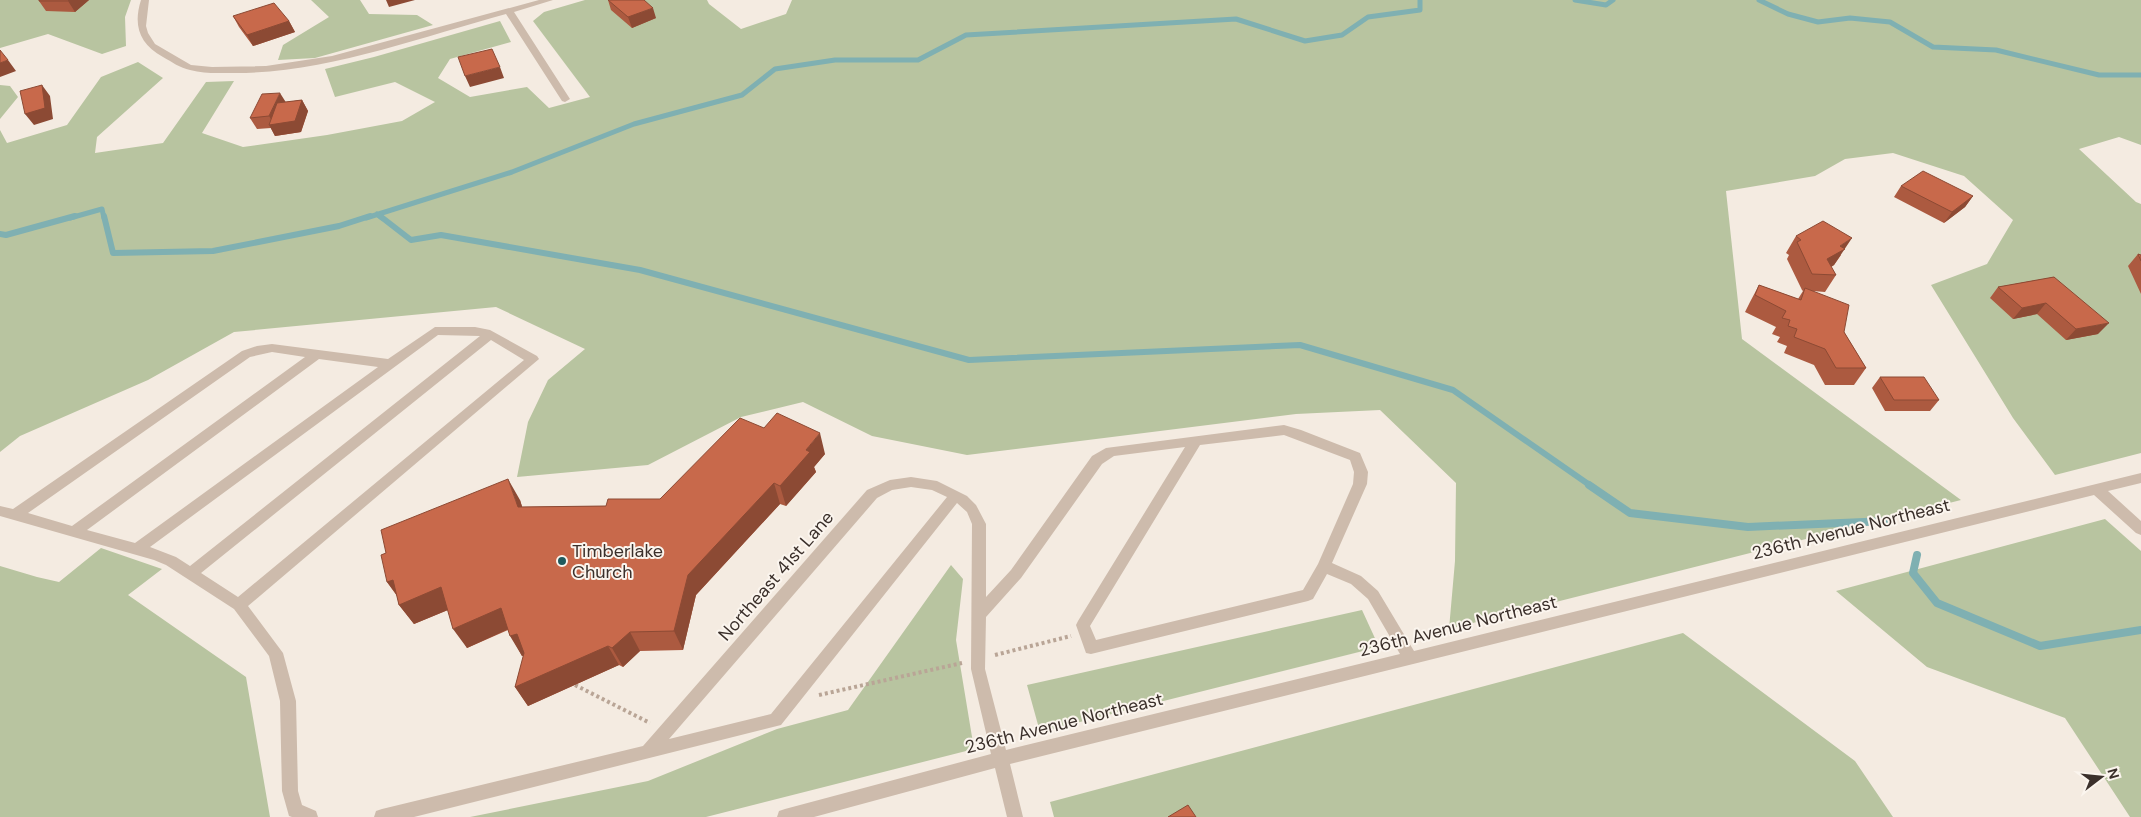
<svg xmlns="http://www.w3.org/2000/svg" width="2141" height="817" viewBox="0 0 2141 817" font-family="'DM Sans',sans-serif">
	<rect width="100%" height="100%" fill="#f4ebe1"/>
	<path fill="#b8c4a0" d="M0,0H131L125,17L126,46L102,54L48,34L0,48Z
		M311,0H360L369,14L417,15L433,25L315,58L278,60L283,45L329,17Z
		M585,0H707L709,4L741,29L786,14L792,0H2141V145L2119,137L2079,149L2136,202L2141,204V453L2055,475L2013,418L1931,285L1987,264L2013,220L1964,176L1893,153L1845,159L1815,176L1726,191L1742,339L1961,500L1449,629L1455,561L1456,483L1380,410L1296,414L967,455L872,436L803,402L741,417L648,465L517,477L528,422L548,380L585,349L496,307L234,332L148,380L20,436L0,452V130L7,143L67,125L101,77L138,62L163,78L97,137L95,153L163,143L206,82L234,81L202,133L243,147L327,135L402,121L435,102L395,82L335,97L325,69L374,57L500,21L511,42L450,59L438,78L470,97L527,87L549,108L590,97L533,21L544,12Z
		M0,85L10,86L18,97L0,119Z
		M2105,519L2141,551V817H2130L2065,718L1927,667L1836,591Z
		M101,548L162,569L128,595L246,677L270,817H0V566L37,577L59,582Z
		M951,565L963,579L956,640L974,749L706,817H470L648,781L777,729L848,710Z
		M1362,610L1379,647L1040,732L1027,685Z
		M1683,633L1855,761L1893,817H1054L1050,802Z"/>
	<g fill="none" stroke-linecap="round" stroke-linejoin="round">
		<path stroke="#7fb0b2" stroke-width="5" d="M1575,0L1606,5L1613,0
			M1759,0L1788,14L1818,22L1850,18L1890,22L1933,47L1996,50L2099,75H2141
			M377,214L382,218
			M70,218L102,209L104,218
			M366,218L512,172L634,124L742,95L775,69L835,60H918L966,35L1236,19L1305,41L1342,35L1368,17L1420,10V0"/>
		<path stroke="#7fb0b2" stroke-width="6" d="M104,216L113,253L213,251L339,226L370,216
			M380,216L411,240L441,235L640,270L969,360L1300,345L1453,390L1591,486
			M0,234L6,235L75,216"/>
		<path stroke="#7fb0b2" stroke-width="8" d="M1589,485L1630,513L1748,527L1887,521
			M1917,555L1913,573L1937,603L2040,646L2141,630"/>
		<path stroke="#b9a596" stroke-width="4" stroke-dasharray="3 3" stroke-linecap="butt" d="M995,655L1071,636
			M575,685L650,723
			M819,695L962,663"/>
		<path fill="#cdbbac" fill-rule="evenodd" d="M141,0H149L146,26L148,33L155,44L191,65L212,67L266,66L332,56L539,0H553L514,12L570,99L565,102L562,101L506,14C418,38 323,74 232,73C218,73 204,74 190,70C180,68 172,62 163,57C139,44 133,25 141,0Z
			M435,327H475L490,330L537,356L539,359L248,606L283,653L296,701L298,791L302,805L316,811L318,817H292L289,816L282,791L280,701L269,656L234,609L166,565L154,560L0,516V506L13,509L242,351L257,346L272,344L388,359ZM438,335L480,336L190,566L176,557L150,547ZM491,340L524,360L238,597L201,573ZM272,352L305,357L72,526L28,513L250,357ZM319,359L378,367L135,543L87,530Z
			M1284,425L1301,430L1360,453L1368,472L1367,484L1332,563L1361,576L1378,591L1414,651L2141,473V483L2108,491L2141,521V535L2136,533L2094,495L1010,764L1023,817H1007L995,768L814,817H777L779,811L785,809L991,754L971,669L972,524L967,512L957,503L781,725L414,817H374L376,811L382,809L643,746L867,490L890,480L911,477L937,481L967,496L976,505L986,524V597L1011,570L1092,456L1106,448ZM1284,435L1350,460L1354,472L1353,484L1318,564L1303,590L1096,640L1090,626L1200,445ZM1185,447L1078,621L1076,625L1086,653L1091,654L1308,601L1313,599L1327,574L1351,584L1368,599L1400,654L1006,750L985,669L986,617L1021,578L1102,464L1114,456ZM911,487L932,490L947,497L771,714L669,739L877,498L892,490Z"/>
	</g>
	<path fill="#ac5a40" d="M39,0H89L75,12L46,11L39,1Z
		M608,0L656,18L632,28L611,10Z
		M233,16L289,21L295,32L253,46L239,27Z
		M302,100L308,111L301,132L275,136L271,128L257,129L250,118L286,102Z
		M1901,186L1973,196L1965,207L1944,223L1894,197Z
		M1796,236L1841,255L1834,265L1831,267L1836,275L1825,292L1813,291L1844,332L1866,368L1854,385H1825L1814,365L1784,353L1787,346L1777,342L1780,337L1772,334L1776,327L1745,312L1750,302L1759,285L1798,299L1803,291L1802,290L1787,259L1789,255L1786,253Z
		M2138,254L2141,255V294L2128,266Z
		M2054,277L2098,334L2066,340L2037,314L2013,319L1990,298L1998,287Z
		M1880,377L1939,400L1930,411H1885L1872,388Z
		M764,428L825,454L814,467L816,472L786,506L780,504L696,595L683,650L640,651L623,667L619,665L528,706L515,687L524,655L522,656L508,630L467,648L448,610L414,624L399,605L397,596L387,582L520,500L522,507L606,506L660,499Z"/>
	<path fill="#8c4a34" d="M69,0H89L75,12L68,1Z
		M386,0H415L389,7Z
		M653,8L656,18L632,28L628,17Z
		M289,21L295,32L253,46L247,35Z
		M8,60L16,71L0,77V63Z
		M500,67L504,78L470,87L465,76Z
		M42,85L50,96L53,119L34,125L25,114Z
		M280,93L287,104L302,100L308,111L301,132L275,136L269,125L274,124L269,116Z
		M1973,196L1965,207L1944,223L1952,212Z
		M1852,238L1834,265L1819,274L1827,259L1840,246Z
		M2046,303L2037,314L2013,319L2022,308Z
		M2109,323L2098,334L2066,340L2076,329Z
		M820,433L825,454L814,467L816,472L786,506L780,486L806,450Z
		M508,479L520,500L529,528L518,507Z
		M774,483L780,504L696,595L683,650L674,631L688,575Z
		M393,580L402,602L387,582Z
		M441,587L455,607L414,624L399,605Z
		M501,608L513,627L467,648L453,629Z
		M630,632L640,651L623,667L612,648Z
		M517,634L530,654L522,656L510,636Z
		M608,646L619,665L528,706L515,687Z"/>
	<path fill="#c8694b" stroke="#8c4a34" d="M39,0H69L68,1H39Z
		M608,0H644L653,8L628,17Z
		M274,3L289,21L247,35L233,16Z
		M492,49L500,67L465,76L458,57Z
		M0,50L8,60L0,63Z
		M42,85L45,108L25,114L20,91Z
		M280,93L269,116L250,118L262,94Z
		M302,100L295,121L269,125L277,103Z
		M1923,171L1973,196L1952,212L1901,186Z
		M1823,221L1852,238L1840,246L1845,249L1827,259L1836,275L1812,274L1797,242L1801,240L1796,236Z
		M2138,254L2141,255V261Z
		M2054,277L2109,323L2076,329L2046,303L2022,308L1998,287Z
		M1759,285L1801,300L1805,288L1849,305L1844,332L1866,368H1836L1825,349L1794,337L1797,329L1788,326L1790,320L1782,318L1786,311L1755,295Z
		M1880,377H1924L1939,400H1894Z
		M777,413L820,433L806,450L810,452L780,486L774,483L688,575L674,631L630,632L612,648L608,646L515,687L524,653L517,634L510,636L501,608L453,629L441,587L399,605L393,580L387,582L381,555L386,553L381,530L508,479L518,507L606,506L608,499H660L740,418L764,428Z
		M1188,805L1196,817H1168Z"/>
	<circle fill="#1f5a5e" stroke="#fbf5ee" stroke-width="2" cx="562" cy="561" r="5"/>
	<g text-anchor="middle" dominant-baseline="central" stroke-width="4" stroke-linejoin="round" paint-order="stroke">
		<g font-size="18" fill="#3b302b" stroke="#fbf5ee">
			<text transform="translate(1851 529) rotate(-14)">236th Avenue Northeast</text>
			<text transform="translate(776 576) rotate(-49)">Northeast 41st Lane</text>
			<text transform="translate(1458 626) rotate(-14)">236th Avenue Northeast</text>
			<text transform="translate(1064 723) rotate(-14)">236th Avenue Northeast</text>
		</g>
		<g font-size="18" fill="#3b302b" stroke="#fbf5ee" text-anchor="start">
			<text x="572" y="551">Timberlake<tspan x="572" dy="21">Church</tspan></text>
		</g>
	</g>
	<g transform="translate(2101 777) rotate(74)" stroke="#fbf5ee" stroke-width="4" paint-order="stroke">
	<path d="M0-4L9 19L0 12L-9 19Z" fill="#3b302b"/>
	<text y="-8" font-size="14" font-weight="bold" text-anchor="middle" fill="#3b302b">N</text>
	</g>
</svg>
